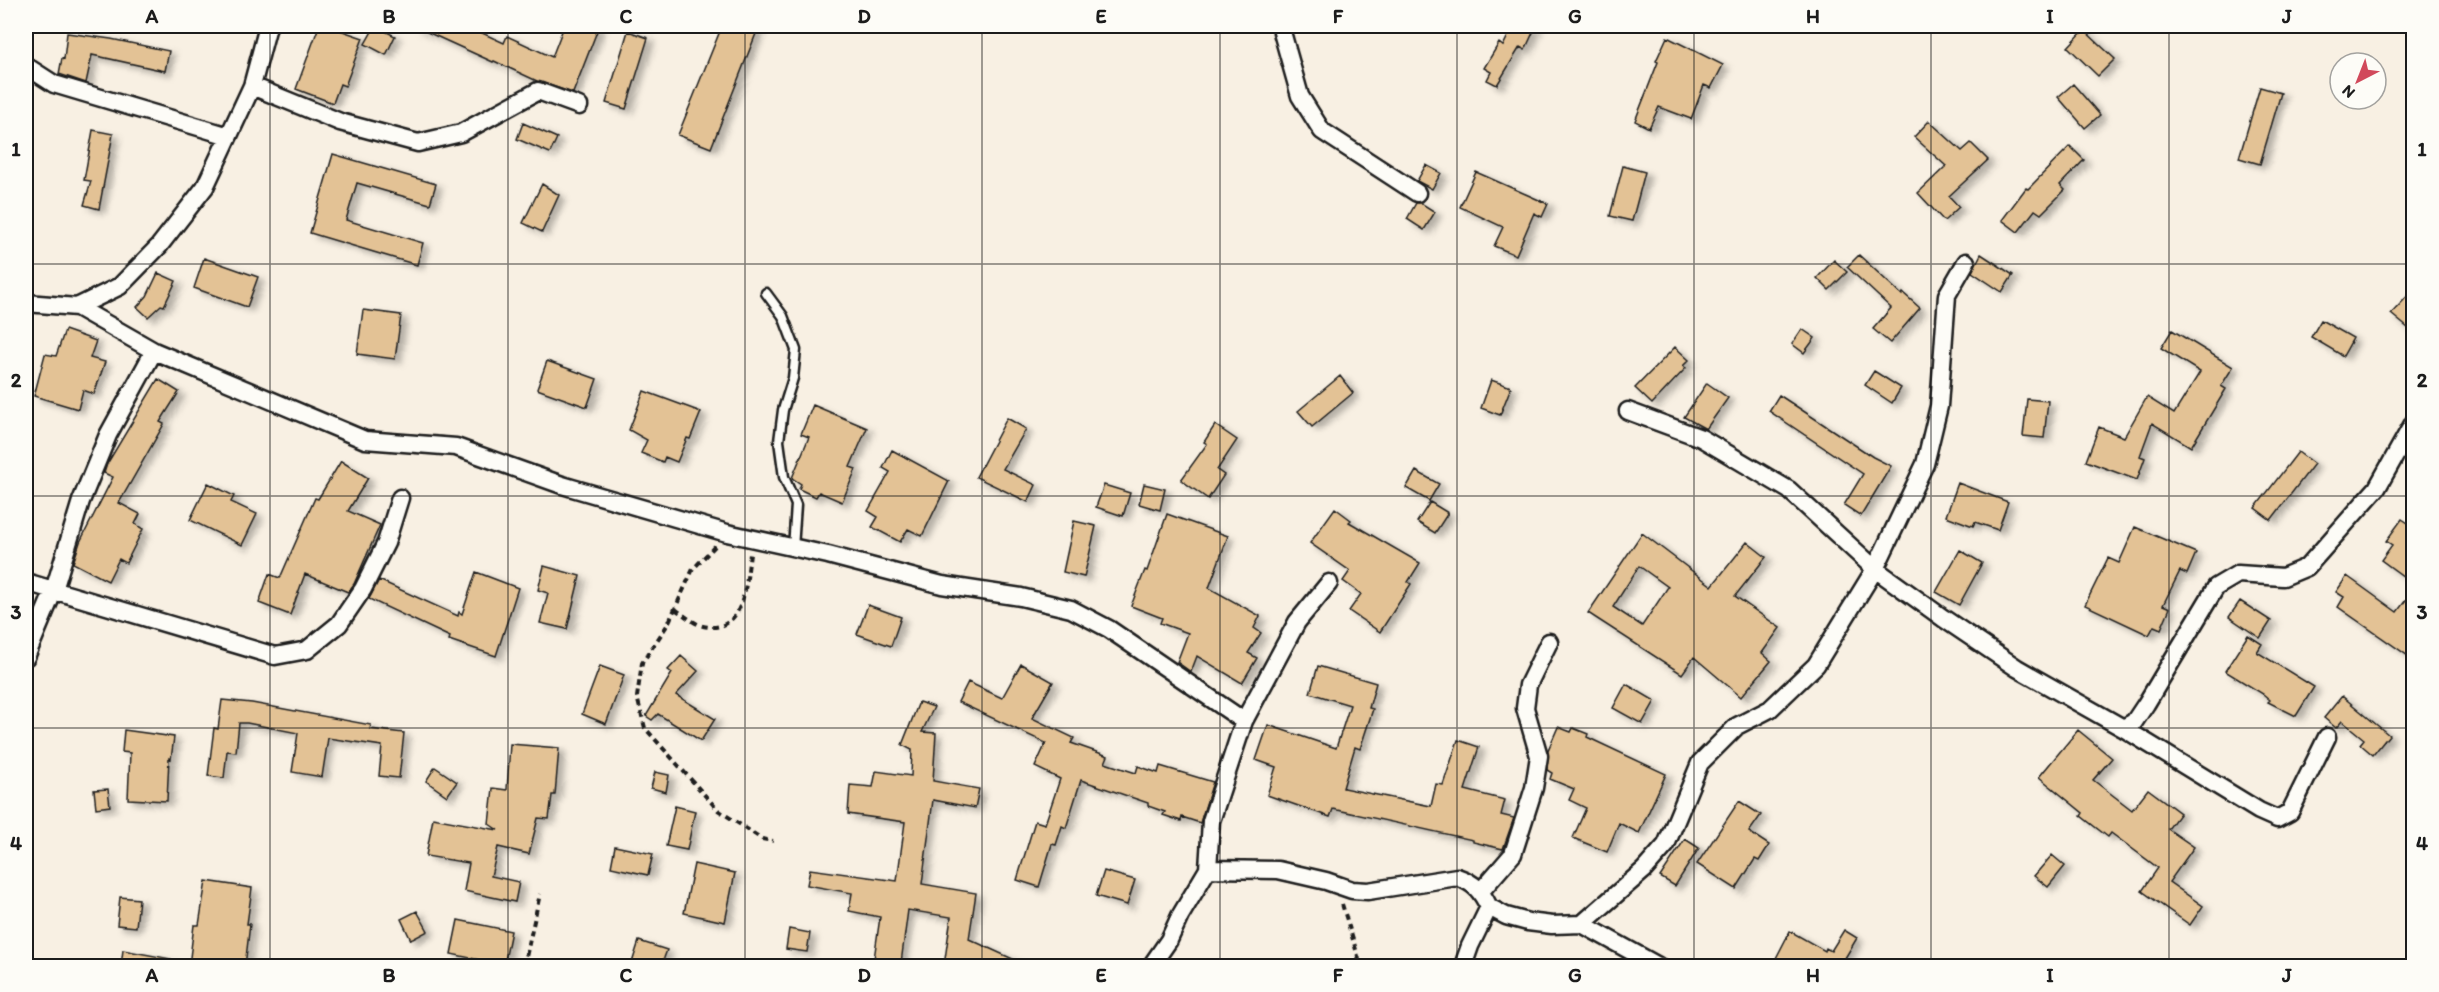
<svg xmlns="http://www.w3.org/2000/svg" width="2439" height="992" viewBox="0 0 2439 992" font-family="Itim,sans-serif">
	<defs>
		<filter id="shadow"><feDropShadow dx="6" dy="4" stdDeviation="3" flood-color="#0004"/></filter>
	</defs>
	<rect width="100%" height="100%" fill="#f8f0e3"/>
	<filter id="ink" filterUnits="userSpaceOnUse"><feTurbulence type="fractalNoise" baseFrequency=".0167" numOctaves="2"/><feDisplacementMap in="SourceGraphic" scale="12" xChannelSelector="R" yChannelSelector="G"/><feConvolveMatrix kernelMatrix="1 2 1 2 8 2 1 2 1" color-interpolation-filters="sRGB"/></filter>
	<g filter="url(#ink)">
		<path fill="#e3c295" stroke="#1c1c1c" stroke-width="1.5" fill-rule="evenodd" filter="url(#shadow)" d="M319,26H328L363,38L345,86L340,84L333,103L296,89Z
			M375,26L395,36L386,55L365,44Z
			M414,26H467L504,43L507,36L552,57L564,26H599L573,93L537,81L494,61L493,62Z
			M722,26H759L711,148L678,135Z
			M1513,26H1536L1525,50L1520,47L1497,85L1487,80L1491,72L1484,68L1499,43L1503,46Z
			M2084,30L2115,59L2098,76L2068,47Z
			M628,31L648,38L626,109L606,103Z
			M67,33L111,39L169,51L165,71L92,55L86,83L59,74L62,58L64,59Z
			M1667,37L1723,65L1711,88L1704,85L1691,119L1659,107L1649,128L1635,121L1658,62L1656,61Z
			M2073,84L2100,115L2085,128L2058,97Z
			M2260,87L2281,93L2260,164L2239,158Z
			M1929,121L1962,151L1971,143L1988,160L1949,196L1959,207L1944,221L1918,193L1946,166L1914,137Z
			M523,123L557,138L550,153L517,139Z
			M93,130L113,134L99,209L84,205L91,181L84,180Z
			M2070,146L2084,160L2060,185L2065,190L2041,214L2035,210L2018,232L2002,220L2026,188L2028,189Z
			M333,154L436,184L430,204L357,183L346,220L423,243L417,265L310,233Z
			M1426,165L1441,173L1432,189L1417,181Z
			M1623,166L1645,172L1632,221L1610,216Z
			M1476,172L1548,204L1542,217L1534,213L1516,255L1494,246L1503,227L1460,207Z
			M542,184L559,195L542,232L523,223Z
			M1416,203H1421L1435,212L1424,230L1407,219Z
			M1981,254L2013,275L2002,292L1972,272Z
			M1859,255L1902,295L1903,293L1920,308L1890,343L1873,329L1891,308L1847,267Z
			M204,258L258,277L247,307L194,288Z
			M1834,260L1847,272L1829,290L1817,278Z
			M158,273L176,281L164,306L161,305L148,317L137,307L147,296Z
			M2414,289V333L2391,314Z
			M363,310L401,315L395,359L357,354Z
			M2321,320L2353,338L2343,356L2311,337Z
			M1802,329L1815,338L1804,353L1792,344Z
			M65,330L96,341L90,358L105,362L94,394L83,390L78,409L34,396L45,354L56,356Z
			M2172,330L2233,367L2221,386L2226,389L2191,447L2152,423L2140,456L2145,458L2137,480L2086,461L2099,427L2124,437L2147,397L2174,414L2200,372L2161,348Z
			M1675,347L1689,360L1683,366L1686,368L1652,404L1635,388Z
			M547,361L597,379L587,407L537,389Z
			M1874,371L1901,388L1892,403L1865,385Z
			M1340,376L1353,393L1312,427L1298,411Z
			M158,379L179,392L160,422L164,424L119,503L140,514L135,524L143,529L126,563L119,559L108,581L73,563L80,542L113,477L104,473L107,464Z
			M1491,380L1511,387L1500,415L1481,408Z
			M1707,383L1728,398L1706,429L1684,417Z
			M644,391L701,412L690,439L687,438L677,462L665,457L663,462L641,453L647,440L629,430Z
			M1779,395L1873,457L1891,466L1861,516L1844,505L1863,474L1769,411Z
			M2027,399L2048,401L2044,438L2023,436Z
			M813,405L867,428L850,467L856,469L842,502L819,492L816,497L799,489L801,484L792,478L809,437L801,434Z
			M1007,418L1026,429L1003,469L1036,485L1028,502L976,477Z
			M1215,425L1237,440L1217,470L1224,475L1208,499L1181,480L1207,444L1204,442Z
			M892,450L949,481L922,536L908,529L900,542L872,527L878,517L868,511L890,472L883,468Z
			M2298,452L2314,464L2271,520L2255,508Z
			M341,461L368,478L348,511L380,525L354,584L348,592L305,574L290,615L259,603L269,574L280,578L315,498L318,499Z
			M1416,471L1439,484L1429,501L1406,488Z
			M208,483L234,496L231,502L257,514L242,545L190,520Z
			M1958,483L2008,502L1998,530L1975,522L1973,526L1946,516Z
			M1144,484L1165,489L1160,510L1139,504Z
			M1104,485L1130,493L1123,516L1096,507Z
			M1430,502L1448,513L1435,533L1417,522Z
			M1335,508L1351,520L1349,522L1420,563L1408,582L1411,584L1380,632L1349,611L1361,594L1343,581L1350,571L1310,543Z
			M1167,514L1228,536L1209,588L1260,616L1254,628L1261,633L1248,653L1257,658L1242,683L1197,656L1191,672L1177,662L1188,633L1160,623L1162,618L1131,606L1145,570L1147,571Z
			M2402,519L2414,527V570L2407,579L2381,560L2392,545L2386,541Z
			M1074,521L1096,526L1084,577L1063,572Z
			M2135,527L2196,553L2187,574L2180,571L2163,605L2170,608L2161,629L2154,626L2149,635L2085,605L2108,558L2119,563Z
			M1642,533L1712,586L1747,542L1766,557L1735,596L1780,628L1762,653L1771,661L1741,697L1694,657L1682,674L1588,613ZM1639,566L1668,587L1642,626L1613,607Z
			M1960,550L1982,563L1959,605L1936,592Z
			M544,566L580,576L567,629L540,623L548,593L538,590Z
			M476,572L518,588L496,656L449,640L450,637L369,599L379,580L458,616L459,612L462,614Z
			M2347,576L2397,612L2414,589V660L2338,607L2344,597L2336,592Z
			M2240,601L2271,621L2260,638L2229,617Z
			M868,605L901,617L891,646L857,634Z
			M2248,635L2262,644L2257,652L2314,687L2296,716L2268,702L2270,700L2263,694L2225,671Z
			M681,656L698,671L676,695L715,719L701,741L658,714L652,720L646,716L672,673L668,670Z
			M1021,664L1053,682L1032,718L1074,738L1071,743L1108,756L1105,763L1136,773L1138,766L1158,773L1160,766L1213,782L1200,823L1182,817L1181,821L1163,815L1165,812L1148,806V803L1081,780L1066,828L1062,826L1056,845L1052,844L1039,887L1017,880L1035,821L1045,824L1060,779L1035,767L1046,743L958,702L968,682L1002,698Z
			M600,666L624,675L606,724L582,714Z
			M1318,666L1376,683L1369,708L1373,709L1360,749L1355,747L1343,788L1431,806L1436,784L1443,785L1458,740L1479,747L1465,790L1505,800L1501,815L1514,818L1503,849L1473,842V840L1333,809L1330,817L1267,795L1276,767L1256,760L1268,725L1336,748L1350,705L1310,693Z
			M1626,684L1655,701L1642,724L1613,708Z
			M2342,696L2389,735L2373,755L2360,744L2364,739L2342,721L2336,728L2324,718Z
			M222,700L252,703L371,725L370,729L404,733L399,778L379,776L382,746L328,738L322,777L292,772L298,733L247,723H239L236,752L227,751L224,778L208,776L214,728L218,729Z
			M919,702L934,707L922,732L936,733L933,781L979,789L975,808L933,800L922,884L976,893L969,939L1028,966H944L951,917L908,910L901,963L874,959L880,917L849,911L852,893L807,885L810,869L897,881L905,822L848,814L850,785L873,787L876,771L911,776L912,750L902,745Z
			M1558,727L1571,732L1573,728L1588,734L1587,737L1666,774L1639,833L1619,823L1607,852L1573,838L1586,808L1569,800L1574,789L1550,779L1552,773L1547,770L1548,750Z
			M124,730L174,737L171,759L169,758L167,801L128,799L130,753L122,752Z
			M2078,730L2112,758L2093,780L2132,810L2148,789L2180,813L2168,829L2194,847L2169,882L2203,906L2190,925L2142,891L2158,868L2111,833L2108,837L2081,816L2083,813L2039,777Z
			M510,744L559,748L555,795H552L549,819L538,818L529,854L498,847L491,876L519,882L515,902L464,891L469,863L426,856L433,818L498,830L489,824L493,788L507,790Z
			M435,767L457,782L447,796L426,781Z
			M655,772L669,775L666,792L651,788Z
			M108,789L110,806L96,808L94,790Z
			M1739,801L1761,815L1749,832L1769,845L1759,861L1755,859L1736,889L1697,864Z
			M675,806L695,811L687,850L666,846Z
			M1685,839L1699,848L1675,886L1660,877Z
			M615,846L653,854L648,875L611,867Z
			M2052,855L2065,866L2048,887L2034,876Z
			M694,864L735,873L725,922L684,913Z
			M1104,871L1135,880L1127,905L1096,896Z
			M206,881L252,888L247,924H250L245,966H189L194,925H199Z
			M120,897L139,899L136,927L117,925Z
			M417,911L428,931L411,940L401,919Z
			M458,920L511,931L504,965L451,954Z
			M789,929L810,933L807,952L786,949Z
			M1844,930L1857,938L1845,958L1860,966H1772L1790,931L1825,951L1826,948L1831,951Z
			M639,941L667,950L661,966H631Z
			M123,950L171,959L170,966H121Z"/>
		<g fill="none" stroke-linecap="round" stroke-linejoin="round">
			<g stroke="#1c1c1c" stroke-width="13">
				<path id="service" d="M766,293L783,316L796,350L793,378L783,410L779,441L784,477L796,505L793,548"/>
			</g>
			<g stroke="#1c1c1c" stroke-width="21">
				<path id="minor" d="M1282,26V32L1300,96L1322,131L1417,193
					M26,66L54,84L229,136
					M252,86L340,122L418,143L461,133L538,91L579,106
					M26,303L77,307L120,286L159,246L205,187L252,86L268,26
					M77,307L154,351L365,440L456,447L562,485L727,533L828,555L942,585L1021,597L1071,609L1109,629L1244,721
					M1628,411L1701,438L1789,490L1875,569L1943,618L2017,668L2123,728L2134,722L2146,704L2216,587L2238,574L2283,577L2307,567L2377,488L2414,422
					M26,582L275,656L307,650L339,624L363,589L386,543L400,498
					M26,657L54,590L81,501L108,435L154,351
					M2123,728L2259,811L2277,819L2290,812L2327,737
					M1208,869L1278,870L1326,881L1352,890L1368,891L1457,877C1475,883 1481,891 1489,907
					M1481,891L1513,854L1534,788L1539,756L1525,708L1528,685L1549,642
					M1582,924L1658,966
					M1151,966L1169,940L1180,916L1208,869L1211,821L1244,721L1297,622L1329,583
					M1463,966L1470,946L1489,907L1506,916L1528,922L1552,925L1582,924L1644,870L1666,845L1700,763L1737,726L1770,709L1816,665L1875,569L1925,464L1939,406L1947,295L1966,262"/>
			</g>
			<path stroke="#1c1c1c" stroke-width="4" stroke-dasharray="6 4.5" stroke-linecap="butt" d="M715,546L693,569L668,624L642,663L637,697L645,728L718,810L762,839L773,841
				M675,609C683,614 694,624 703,626C745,635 746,583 750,554
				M1342,904L1361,966
				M524,966L540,894"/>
			<use href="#service" stroke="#fdfcf7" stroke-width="8"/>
			<use href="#minor" stroke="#fdfcf7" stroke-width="16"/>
		</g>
	</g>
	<path fill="none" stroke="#1c1c1c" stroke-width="1.5" stroke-opacity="0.55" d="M270,26V966M508,26V966M745,26V966M982,26V966M1220,26V966M1457,26V966M1694,26V966M1931,26V966M2169,26V966M26,264H2414M26,496H2414M26,728H2414"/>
	<rect width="2439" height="992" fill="none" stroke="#fdfcf7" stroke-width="66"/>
	<g transform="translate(2358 81) rotate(222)"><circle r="28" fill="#fdfcf7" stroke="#a3a29f" stroke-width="1.5"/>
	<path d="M0-4.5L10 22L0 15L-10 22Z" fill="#d1495b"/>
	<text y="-9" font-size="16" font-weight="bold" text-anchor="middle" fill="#1c1c1c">N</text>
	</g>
	<rect x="33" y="33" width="2373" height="926" fill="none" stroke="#1c1c1c" stroke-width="2"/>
	<g font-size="20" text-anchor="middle" font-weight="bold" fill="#1c1c1c">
		<text x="152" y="23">A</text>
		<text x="389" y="23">B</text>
		<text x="626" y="23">C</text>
		<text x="864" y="23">D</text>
		<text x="1101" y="23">E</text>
		<text x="1338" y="23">F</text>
		<text x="1575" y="23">G</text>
		<text x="1813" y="23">H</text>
		<text x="2050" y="23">I</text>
		<text x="2287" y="23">J</text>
		<text x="16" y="156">1</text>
		<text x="2422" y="156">1</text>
		<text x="16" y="387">2</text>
		<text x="2422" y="387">2</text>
		<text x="16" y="619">3</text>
		<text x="2422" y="619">3</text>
		<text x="16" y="850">4</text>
		<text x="2422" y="850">4</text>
		<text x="152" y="982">A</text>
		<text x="389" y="982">B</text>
		<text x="626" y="982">C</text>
		<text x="864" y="982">D</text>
		<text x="1101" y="982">E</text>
		<text x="1338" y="982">F</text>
		<text x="1575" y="982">G</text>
		<text x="1813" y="982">H</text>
		<text x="2050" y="982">I</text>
		<text x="2287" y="982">J</text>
	</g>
</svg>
